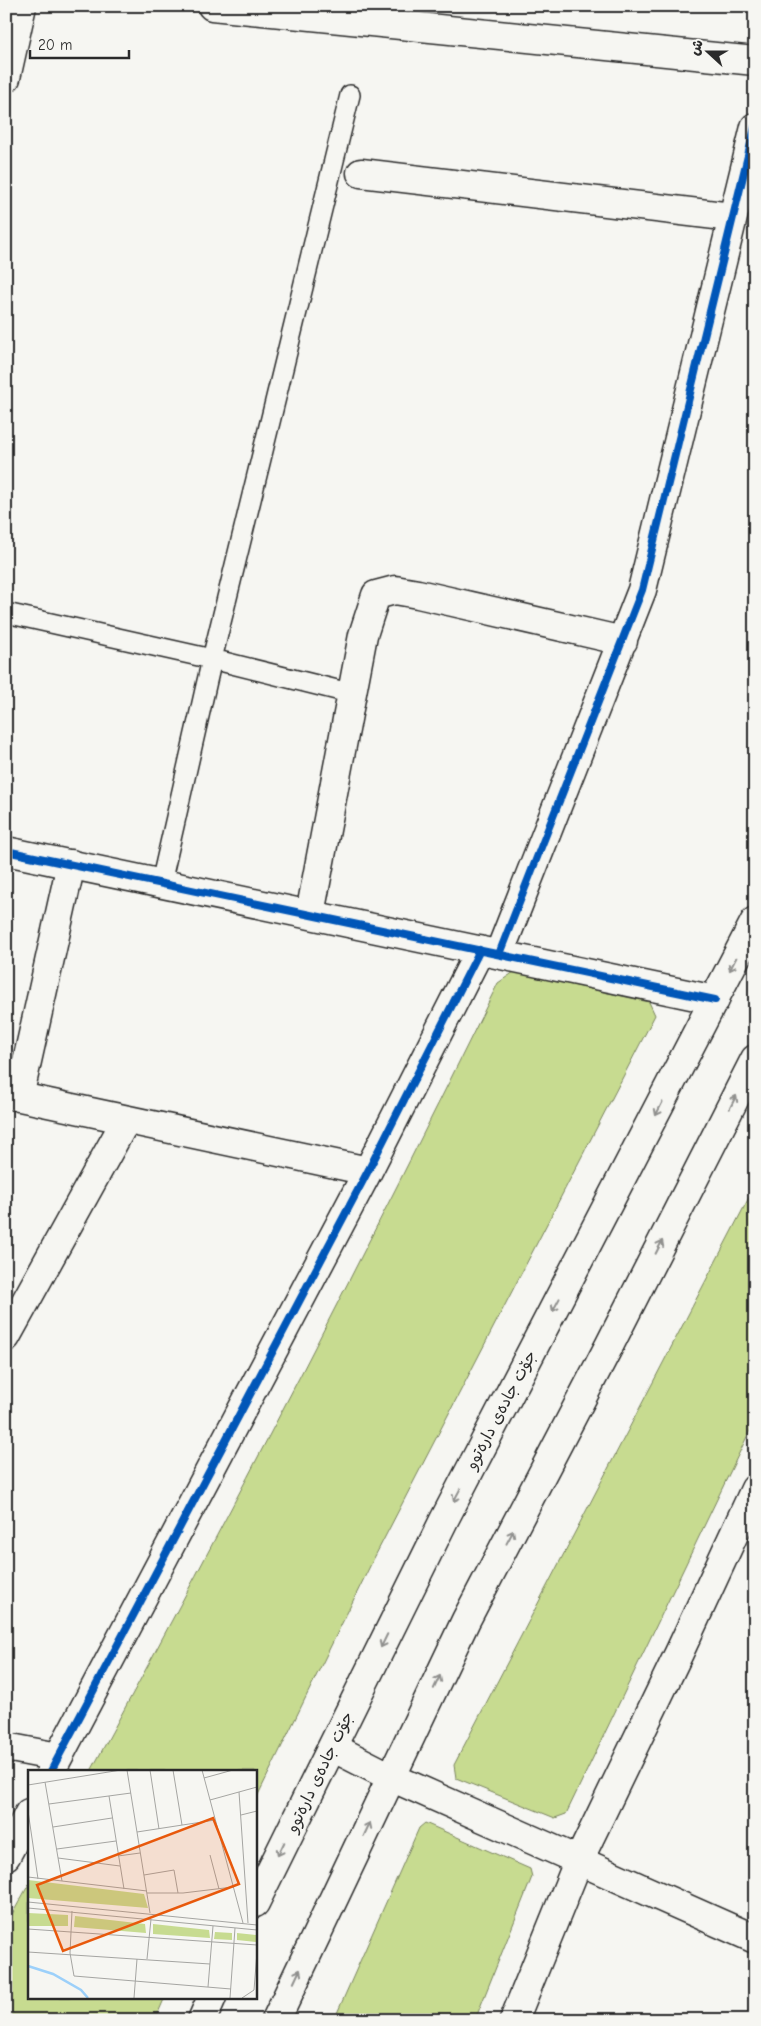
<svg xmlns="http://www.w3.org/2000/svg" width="761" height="2026" viewBox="0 0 761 2026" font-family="'Comic Neue','Playpen Sans Arabic',sans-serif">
	<rect width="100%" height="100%" fill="#f6f6f2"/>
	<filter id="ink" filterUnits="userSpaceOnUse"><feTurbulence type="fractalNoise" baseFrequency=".02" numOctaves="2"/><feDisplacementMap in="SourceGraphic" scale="10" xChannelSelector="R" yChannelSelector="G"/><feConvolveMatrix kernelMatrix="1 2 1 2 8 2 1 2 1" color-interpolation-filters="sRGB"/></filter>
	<g filter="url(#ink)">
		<path fill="#c7db90" stroke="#79835e" d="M514,972L649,1002L655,1015L372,1562L255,1801V1771H91C232,1511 368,1248 498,983Z
			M755,1186V1420L566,1814L555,1818L456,1778L454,1765Z
			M425,1823L530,1869L532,1877L475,2020H334L419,1828Z
			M29,1884V1997H165L155,2020H6V1925Z"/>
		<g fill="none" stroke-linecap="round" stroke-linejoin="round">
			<g stroke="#2b2b2b" stroke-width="22">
				<path id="lane" d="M6,613L212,659L353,694
					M161,883L212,659L350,95"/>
			</g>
			<g stroke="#2b2b2b" stroke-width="31">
				<path id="street" d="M212,6L755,61
					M6,78L22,6
					M361,173L732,217
					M6,851L715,1000
					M310,914L363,635L376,595L395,590L418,594L623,641
					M499,954L642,590L755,127
					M6,1094L368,1171
					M19,1097L71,864
					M6,1337L126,1120
					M6,1747L58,1757
					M51,1771L368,1171L480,950
					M391,1777L755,1939
					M6,1856L29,1813
					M514,2020L578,1862L679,1653L755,1489"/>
			</g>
			<g stroke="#2b2b2b" stroke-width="31">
				<path id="secondary" d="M332,1747L391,1777
					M255,1903L444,1520L755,921
					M202,2020L212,1997
					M276,2020L466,1620L609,1346L755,1059"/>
			</g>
			<use href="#lane" stroke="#f6f6f2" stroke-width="19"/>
			<use href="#street" stroke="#f6f6f2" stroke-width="28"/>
			<use href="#secondary" stroke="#f6f6f2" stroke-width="28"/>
			<g stroke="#f6f6f2" stroke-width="11">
				<path id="cycleway" d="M6,851L715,1000
					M499,954L642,590L755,127
					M51,1771L368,1171L480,950"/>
			</g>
			<use href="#cycleway" stroke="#0057b8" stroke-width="8"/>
		</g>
		<defs><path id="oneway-shaft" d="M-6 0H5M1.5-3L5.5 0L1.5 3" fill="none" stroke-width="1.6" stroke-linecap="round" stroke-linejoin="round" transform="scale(1.25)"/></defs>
		<g stroke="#90908e">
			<use href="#oneway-shaft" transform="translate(733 964) rotate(117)"/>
			<use href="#oneway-shaft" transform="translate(733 1102) rotate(-63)"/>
			<use href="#oneway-shaft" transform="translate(659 1109) rotate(117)"/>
			<use href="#oneway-shaft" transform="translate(659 1247) rotate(-63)"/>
			<use href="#oneway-shaft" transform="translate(556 1305) rotate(118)"/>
			<use href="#oneway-shaft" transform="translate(457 1495) rotate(118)"/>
			<use href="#oneway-shaft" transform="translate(510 1537) rotate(-62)"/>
			<use href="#oneway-shaft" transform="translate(384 1641) rotate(116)"/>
			<use href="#oneway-shaft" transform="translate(437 1682) rotate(-65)"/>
			<use href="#oneway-shaft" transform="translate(367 1829) rotate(-65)"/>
			<use href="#oneway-shaft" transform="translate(281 1849) rotate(116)"/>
			<use href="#oneway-shaft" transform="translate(297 1976) rotate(-65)"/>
		</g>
	</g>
	<g text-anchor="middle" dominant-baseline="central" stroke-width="4.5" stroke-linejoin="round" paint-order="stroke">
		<g font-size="16" fill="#2b2b2b" stroke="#f6f6f2">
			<text transform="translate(501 1410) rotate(-62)">جۆت جادەی دارەتوو</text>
			<text transform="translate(320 1772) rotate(-64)">جۆت جادەی دارەتوو</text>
		</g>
	</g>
	<g transform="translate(28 1770)">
		<rect width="229" height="229" fill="#f6f6f2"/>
		<path d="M0,110L116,124L120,138L0,128ZM0,143L40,145V156H0ZM47,146L117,154L118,163L46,157ZM125,154L181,160L182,168L125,164ZM187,162L204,163V170L186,169ZM209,163L229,165V172L209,170Z" fill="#c7db90"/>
		<path fill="none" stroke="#9cd0fa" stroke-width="2.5" d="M0,196L25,204L53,220L60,228"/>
		<path fill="none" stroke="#a5a5a2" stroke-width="1" d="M99,0L122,143M122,0L131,59M145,0L154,55M174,0L215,153M176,8L205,0M17,12L34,111M0,15L93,0M211,22L220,153M81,26L96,119M182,30L229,17M21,34L103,23M0,41L10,109M213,45L229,41M25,57L84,48M109,62L187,50M29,79L88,71M182,85L191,119M90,86L112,83M30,88L92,96M116,105L146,100L150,123M0,107L119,121M119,123H155L205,117M0,132L229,155M0,138L229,160M44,141L42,183L46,206L203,219M0,159L229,175M0,182L182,194M119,189L123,149M180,217L185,156M106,228L109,189M202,228L207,158M214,228L226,220L229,182"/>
		<path fill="#e8590c" fill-opacity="0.15" stroke="#e8590c" stroke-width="2.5" d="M185,48L211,114L35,181L9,115Z"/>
		<rect width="229" height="229" fill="none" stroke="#2b2b2b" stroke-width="2.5"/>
	</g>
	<rect width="761" height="2026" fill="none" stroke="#f6f6f2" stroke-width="25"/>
	<rect x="12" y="12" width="736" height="2001" fill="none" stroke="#2b2b2b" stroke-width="2" filter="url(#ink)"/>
	<g transform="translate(708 52) rotate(291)" stroke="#f6f6f2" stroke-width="4" paint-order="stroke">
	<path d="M0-4L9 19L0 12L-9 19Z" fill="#2b2b2b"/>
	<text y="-8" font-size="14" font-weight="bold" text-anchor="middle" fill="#2b2b2b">ش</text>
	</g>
	<path d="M30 50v8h99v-8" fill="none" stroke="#2b2b2b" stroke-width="2.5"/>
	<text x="38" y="50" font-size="15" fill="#2b2b2b" stroke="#f6f6f2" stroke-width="4" paint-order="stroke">20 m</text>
</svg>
